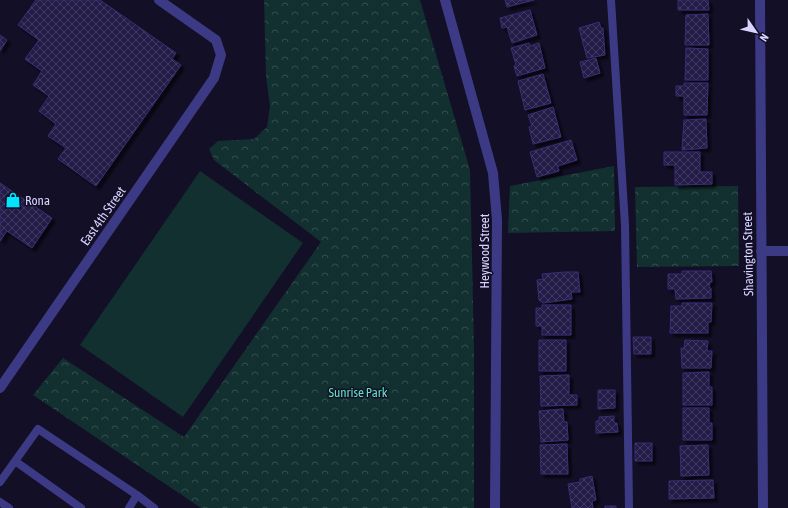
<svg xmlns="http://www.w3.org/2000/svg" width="788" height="508" viewBox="0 0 788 508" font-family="'Asap Condensed',sans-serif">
	<defs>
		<pattern id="forest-crowns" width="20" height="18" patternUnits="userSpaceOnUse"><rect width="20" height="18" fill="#12302f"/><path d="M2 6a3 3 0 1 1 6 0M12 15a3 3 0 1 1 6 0" fill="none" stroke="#344d4e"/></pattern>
		<pattern id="building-cross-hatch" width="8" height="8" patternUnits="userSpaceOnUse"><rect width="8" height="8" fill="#241b47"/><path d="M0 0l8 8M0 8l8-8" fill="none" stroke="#433b63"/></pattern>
		<filter id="shadow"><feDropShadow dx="3.5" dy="3.5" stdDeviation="1" flood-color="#0009"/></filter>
	</defs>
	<rect width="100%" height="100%" fill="#130f26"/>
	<path fill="url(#forest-crowns)" d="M264,0H420L470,170L474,347V508H201L33,395L63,358L184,437L321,242L214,160L209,149L218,141L254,139L267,127L270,106L266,76Z
		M614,166L615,231L508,233L510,186Z
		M738,186L739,266L637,267L635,187Z"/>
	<path fill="#12302f" d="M200,171L303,243L183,417L80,345Z"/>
	<path fill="url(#building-cross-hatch)" stroke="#3b2d73" filter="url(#shadow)" d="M36,0H100L176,53L172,59L181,65L96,186L58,159L66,148L48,136L56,124L39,111L49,96L33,85L42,71L25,59L39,40L18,25Z
		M505,0H534L507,7Z
		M678,0H708L709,10H678Z
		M530,10L537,35L512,43L507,27L502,28L500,18Z
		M708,14L709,45H685L686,15Z
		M599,22L601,28H603L605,55L587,58L579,28Z
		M0,35L7,40L0,51Z
		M529,43L530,46L539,43L545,68L517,76L514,66L516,65L511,48Z
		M686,48L708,49V80H685Z
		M596,58L600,73L584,78L580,62Z
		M543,74L551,103L525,110L518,81Z
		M684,83H708L707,115H684V96H676V86H684Z
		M553,107L561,137L533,144L529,127L532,126L528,115Z
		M706,119L707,148L682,150L684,120Z
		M571,140L577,160L558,166L559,171L537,177L530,152Z
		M664,152H700V172H712V184L675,185V165H664Z
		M0,183L52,218L32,248L7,231L0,241Z
		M682,271H711L712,282H710L709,288H711V298L676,299L675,289H668V274H682Z
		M565,272H578L580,292H571L572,299L543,303L539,300L537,280L543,279L542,274Z
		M682,303H712L711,322H708V333H670L671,306H682Z
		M542,305H571V335H542V326H536V308H542Z
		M633,337H651V354H634Z
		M539,340H566V371H539Z
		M685,340L708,341L707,351H712L711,368H682L681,348H684Z
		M709,372V387H712V405H683V373Z
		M569,375V395H577V405L541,406L540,376Z
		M598,390H615V408L598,409Z
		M683,408H709V423H712V440H683Z
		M563,409L564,422H567L568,440L541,442L539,411Z
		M614,416V423H617L618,432L596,433V421H599V417Z
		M635,443H652V461H635Z
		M567,444L568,474H541L540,445Z
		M708,445L709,475L681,476L680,446Z
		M592,476L596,500L592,501L593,508H572L568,484L580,482V479Z
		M713,480L714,498L669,499V481Z
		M605,506H616V508H605Z"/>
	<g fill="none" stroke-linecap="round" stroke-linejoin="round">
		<path stroke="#3d3a85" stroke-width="8" d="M611,0L625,225L629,508
			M15,461L81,508
			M0,482L38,429L137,495L129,508
			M137,495L154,508
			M0,502L9,508"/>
		<path stroke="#3d3a85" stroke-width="10" d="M445,0L493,173L497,220L495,508
			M760,0L763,508
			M761,251H788
			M0,388L214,78L221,55L216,40L159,0"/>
	</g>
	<defs>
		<g id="shop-bare" transform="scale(1.2)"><path d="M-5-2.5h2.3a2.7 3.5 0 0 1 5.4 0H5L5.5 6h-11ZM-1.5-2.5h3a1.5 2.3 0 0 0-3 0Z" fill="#00e5ff" stroke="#130f26" stroke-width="2.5" paint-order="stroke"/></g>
	</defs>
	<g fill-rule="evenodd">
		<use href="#shop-bare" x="13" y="200"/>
	</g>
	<g text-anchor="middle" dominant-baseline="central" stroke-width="3" stroke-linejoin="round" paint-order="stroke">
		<g font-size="13" fill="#d9d4ff" stroke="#130f26" text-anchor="start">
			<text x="25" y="200">Rona</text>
		</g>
		<g font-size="13" fill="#d9d4ff" stroke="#130f26">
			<text transform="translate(103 216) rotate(-55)">East 4th Street</text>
			<text transform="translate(484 251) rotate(-90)">Heywood Street</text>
			<text transform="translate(748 254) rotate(-91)">Shavington Street</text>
		</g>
		<g font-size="13" fill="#5fe0c0" stroke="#130f26">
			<text x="358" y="392">Sunrise Park</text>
		</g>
	</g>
	<g transform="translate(756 32) rotate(124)" stroke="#130f26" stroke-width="3" paint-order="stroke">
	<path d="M0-3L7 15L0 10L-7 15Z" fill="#d9d4ff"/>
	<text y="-6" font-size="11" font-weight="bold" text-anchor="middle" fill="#d9d4ff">N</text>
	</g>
</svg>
